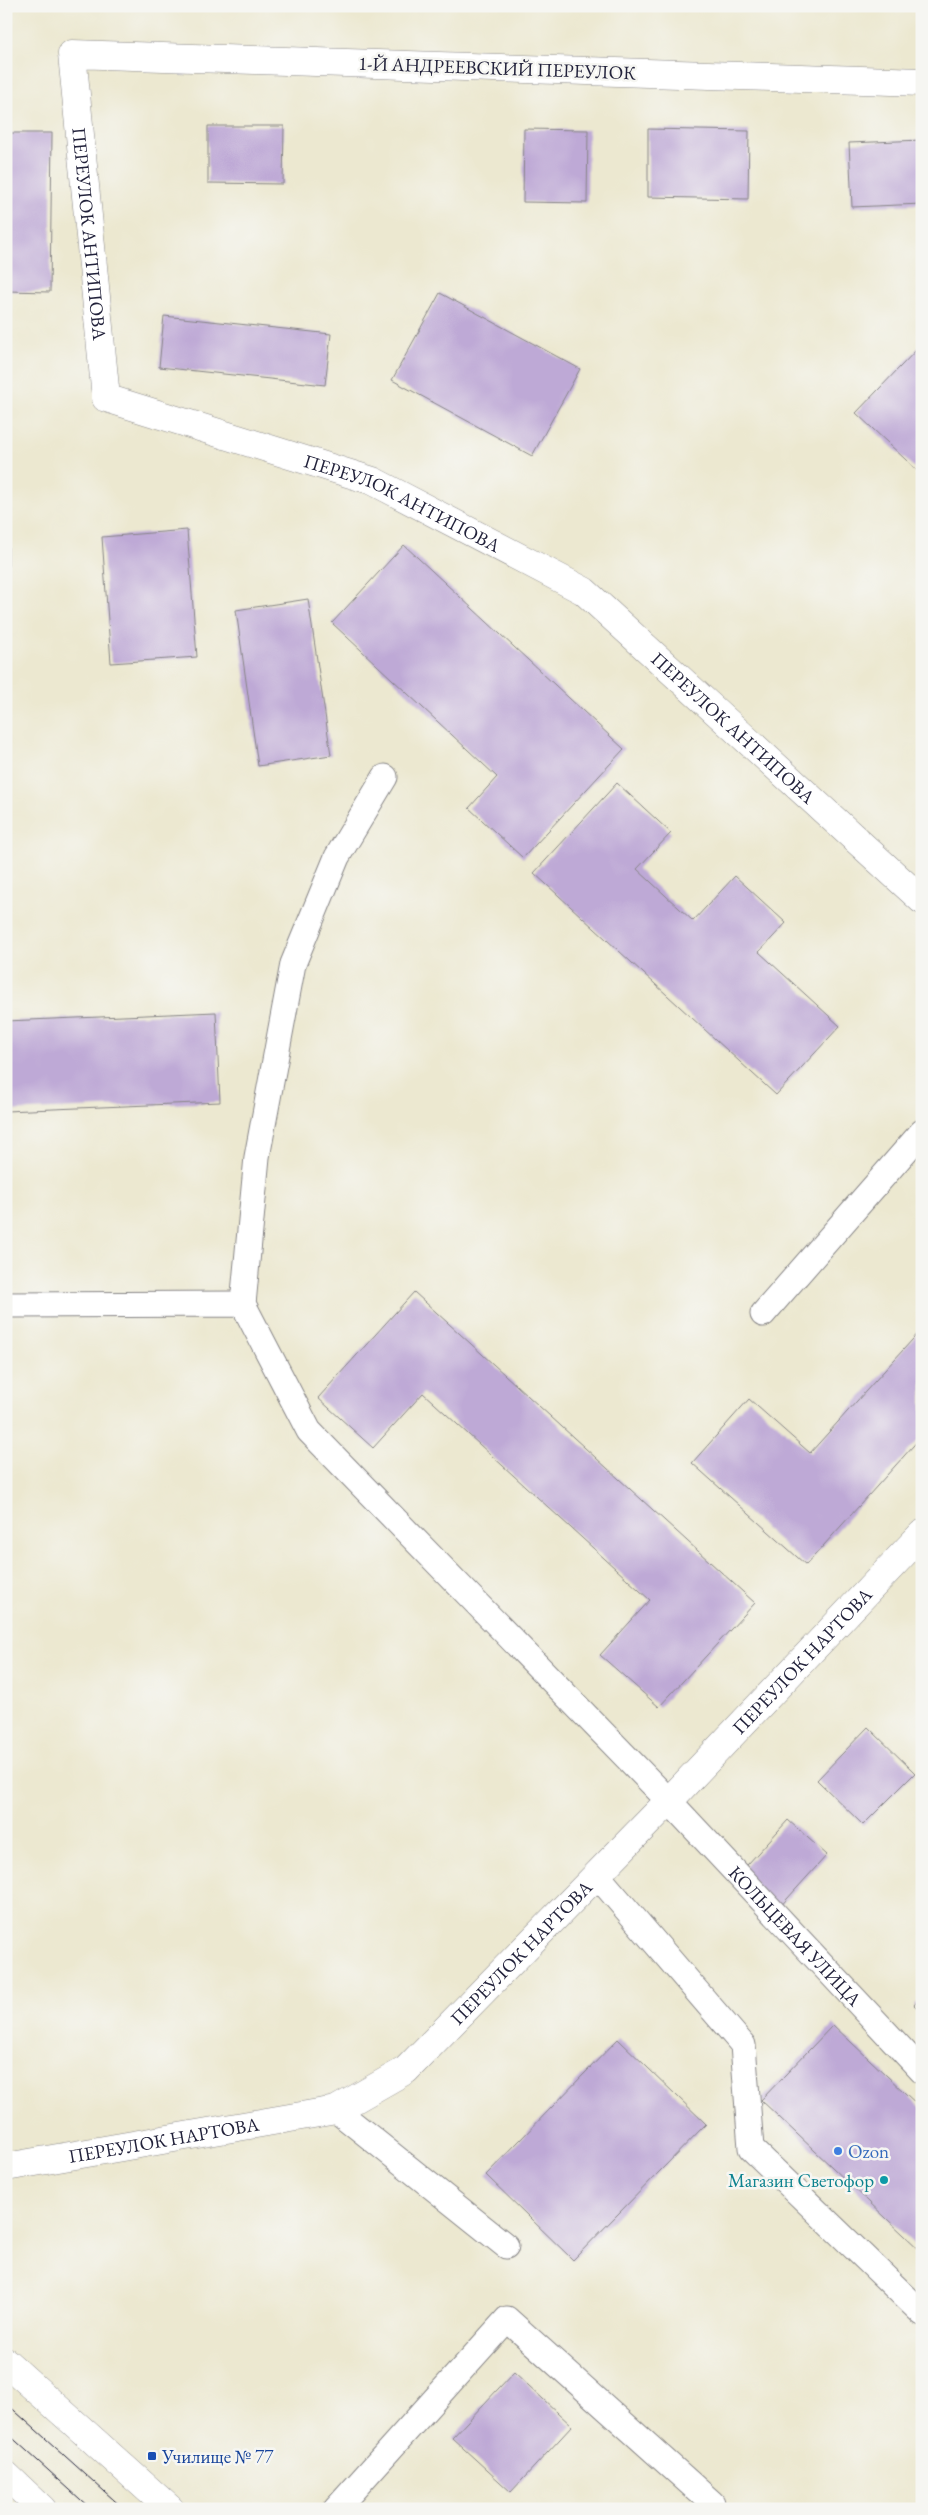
<svg xmlns="http://www.w3.org/2000/svg" width="928" height="2515" viewBox="0 0 928 2515" font-family="'EB Garamond',serif">
	<rect width="100%" height="100%" fill="#f6f6f2"/>
	<filter id="ink" filterUnits="userSpaceOnUse"><feTurbulence type="fractalNoise" baseFrequency=".02" numOctaves="2"/><feDisplacementMap in="SourceGraphic" scale="10" xChannelSelector="R" yChannelSelector="G"/><feConvolveMatrix kernelMatrix="1 2 1 2 8 2 1 2 1" color-interpolation-filters="sRGB"/></filter>
	<filter id="wash" filterUnits="userSpaceOnUse"><feTurbulence type="fractalNoise" baseFrequency=".0096" numOctaves="4" result="noise"/><feDisplacementMap in="SourceGraphic" scale="20" xChannelSelector="R" yChannelSelector="G"/><feGaussianBlur stdDeviation="1.12" result="paint"/><feColorMatrix in="noise" values="0 0 0 0 0 0 0 0 0 0 0 0 0 0 0 0 0 1.4 0 .05"/><feComposite in="paint" operator="in"/></filter>
	<g filter="url(#wash)">
		<rect width="100%" height="100%" fill="#ece8d0"/>
		<g id="blocks">
			<path fill="#bea9d6" d="M208,126H284L283,184L208,183Z
				M524,129L588,130L587,203L523,202Z
				M648,129L749,131L748,199L648,197Z
				M6,133H52L50,292L6,291Z
				M922,140V204L852,207L849,143Z
				M440,293L580,369L532,456L392,380Z
				M164,316L331,334L325,385L159,367Z
				M922,344V475L856,413Z
				M187,530L197,657L111,663L102,537Z
				M6,543H8V568H6Z
				M404,545L624,749L523,858L469,808L497,777L332,623Z
				M308,599L331,755L258,766L236,610Z
				M617,783L671,833L637,869L693,921L735,876L786,923L759,952L840,1026L776,1095L534,873Z
				M216,1012L220,1102L6,1111V1021Z
				M414,1292L755,1603L659,1707L600,1655L650,1600L423,1393L373,1448L318,1398Z
				M922,1329V1436L806,1565L692,1463L749,1399L810,1453Z
				M868,1727L915,1773L863,1825L817,1780Z
				M788,1820L827,1855L777,1910L738,1875Z
				M922,1996V2012L914,2005Z
				M833,2025L922,2109V2252L761,2100Z
				M618,2039L706,2124L573,2260L486,2175Z
				M514,2372L572,2426L511,2492L452,2438Z"/>
		</g>
	</g>
	<g filter="url(#ink)">
		<use href="#blocks" fill-opacity="0" stroke="#878586" stroke-width="1"/>
		<g fill="none" stroke-linecap="round" stroke-linejoin="round">
			<g stroke="#878586" stroke-width="27">
				<g id="service">
					<path d="M243,1304L257,1157L293,964L337,857L385,777"/>
					<path id="s1" d="M6,1305L243,1304L309,1431L669,1801L922,2071"/>
					<path d="M763,1314L922,1132"/>
					<path d="M597,1875L743,2045L751,2148L922,2313"/>
					<path d="M336,2110L506,2246"/>
					<path d="M336,2509L507,2319L712,2503L707,2509"/>
				</g>
			</g>
			<g stroke="#878586" stroke-width="29">
				<g id="minor">
					<path id="s2" d="M922,82L72,54L106,398L373,481L584,591L922,900"/>
					<path id="s3" d="M6,2167L336,2110L406,2070L669,1801L922,1534"/>
				</g>
			</g>
			<g stroke="#878586" stroke-width="29">
				<path id="primary" d="M6,2362L170,2509
					M6,2475L42,2509"/>
			</g>
			<use href="#service" stroke="#fff" stroke-width="25"/>
			<use href="#minor" stroke="#fff" stroke-width="28"/>
			<use href="#primary" stroke="#fff" stroke-width="28"/>
			<path stroke="#22223b" stroke-width="1" d="M6,2403L124,2509
				M6,2432L91,2509"/>
		</g>
	</g>
	<circle fill="#3f7fe0" stroke="#f6f6f2" stroke-width="2" cx="838" cy="2151" r="5"/>
	<circle fill="#0f9aa8" stroke="#f6f6f2" stroke-width="2" cx="884" cy="2180" r="5"/>
	<rect fill="#1a4fb4" stroke="#f6f6f2" stroke-width="2" x="147" y="2451" width="10" height="10" rx="2.5"/>
	<g text-anchor="middle" dominant-baseline="central" stroke-width="5" stroke-linejoin="round" paint-order="stroke">
		<g font-size="19" fill="#22223b" stroke="#f6f6f2">
			<text transform="translate(497 68) rotate(2)">1-Й АНДРЕЕВСКИЙ ПЕРЕУЛОК</text>
			<text stroke="none"><textPath href="#s2" startOffset="1031">ПЕРЕУЛОК АНТИПОВА</textPath></text>
			<text stroke="none"><textPath href="#s2" startOffset="1511">ПЕРЕУЛОК АНТИПОВА</textPath></text>
			<text stroke="none"><textPath href="#s2" startOffset="1916">ПЕРЕУЛОК АНТИПОВА</textPath></text>
			<text stroke="none"><textPath href="#s3" startOffset="985">ПЕРЕУЛОК НАРТОВА</textPath></text>
			<text stroke="none"><textPath href="#s1" startOffset="1081">КОЛЬЦЕВАЯ УЛИЦА</textPath></text>
			<text stroke="none"><textPath href="#s3" startOffset="580">ПЕРЕУЛОК НАРТОВА</textPath></text>
			<text stroke="none"><textPath href="#s3" startOffset="160">ПЕРЕУЛОК НАРТОВА</textPath></text>
		</g>
		<g font-size="19" fill="#366cbe" stroke="#f6f6f2" text-anchor="start">
			<text x="848" y="2151">Ozon</text>
		</g>
		<g font-size="19" fill="#0d838f" stroke="#f6f6f2" text-anchor="end">
			<text x="874" y="2180">Магазин Светофор</text>
		</g>
		<g font-size="19" fill="#164399" stroke="#f6f6f2" text-anchor="start">
			<text x="162" y="2456">Училище № 77</text>
		</g>
	</g>
	<rect width="928" height="2515" fill="none" stroke="#f6f6f2" stroke-width="25"/>
</svg>
